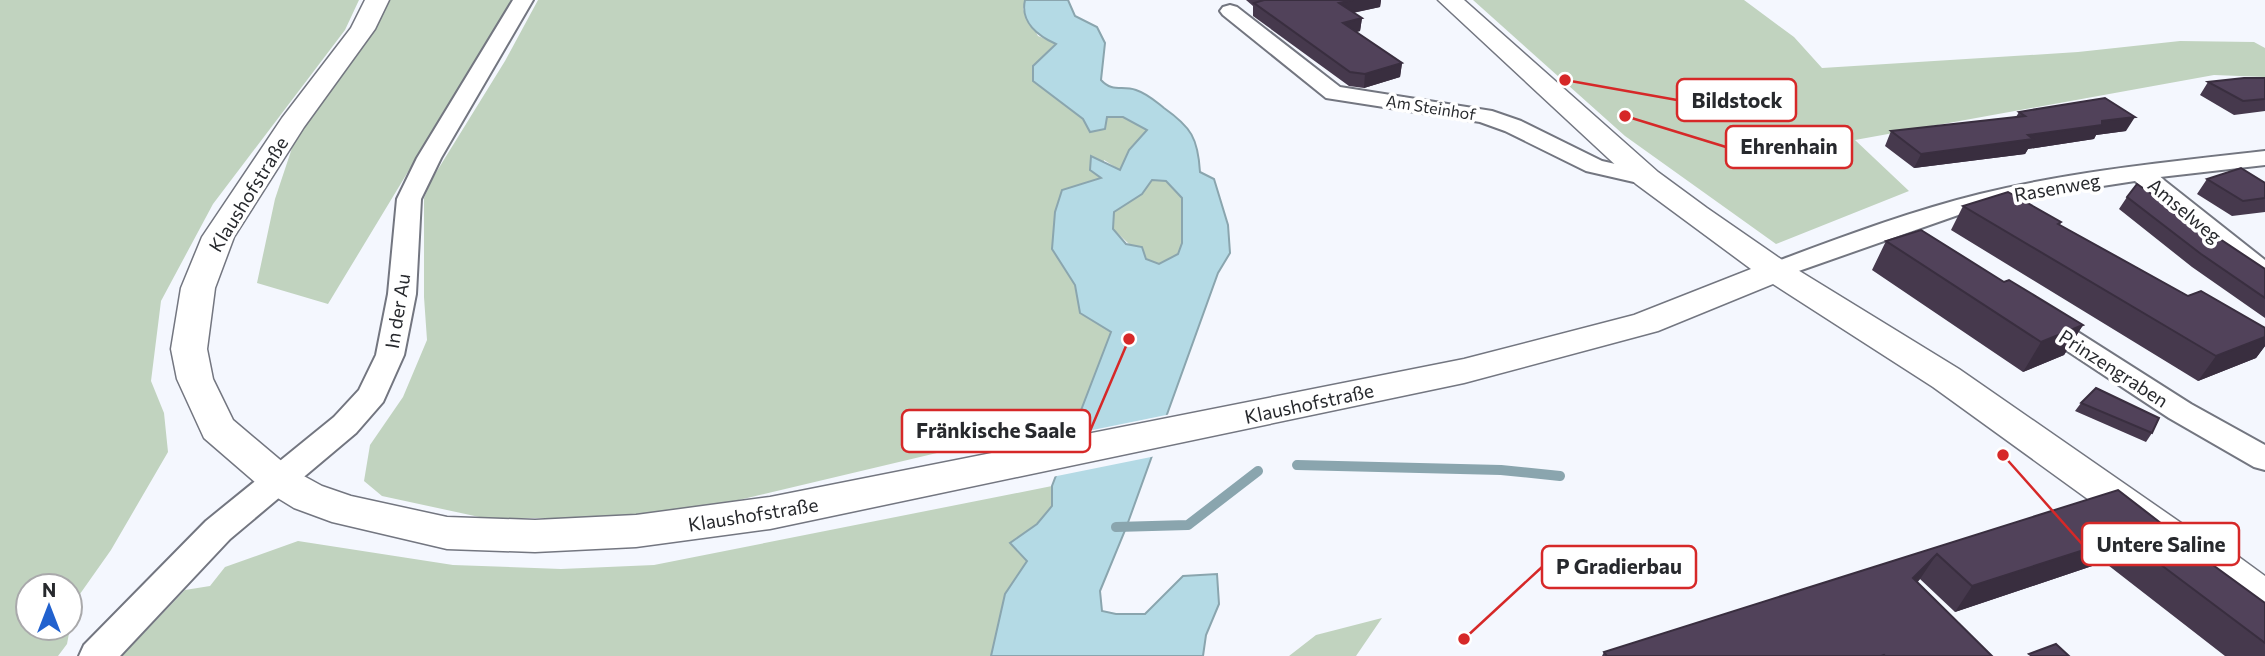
<svg xmlns="http://www.w3.org/2000/svg" width="2265" height="656" viewBox="0 0 2265 656" font-family="Commissioner,sans-serif">
	<rect width="100%" height="100%" fill="#f4f7fe"/>
	<path fill="#c1d3bf" d="M0,0H359L345,30L213,204L161,301L151,381L164,413L168,452L111,550L75,601L70,627V586H28V628H70L67,644L58,656H0Z
		M384,0H512L328,304L257,283L275,199L300,124Z
		M538,0H1025L1023,9L1038,36L1056,43L1033,66L1034,81L1083,119L1105,129L1107,117H1123L1147,130L1129,150L1120,170L1104,160L1102,178L1052,249L1075,285L1080,313L1111,332L1080,414L1059,424L684,513L600,518H484L382,496L364,481L370,445L403,397L427,340L424,297V198L432,179L505,61Z
		M1473,0H1744L1794,37L1822,68L2078,52L2180,41L2254,42L2265,48V77L2214,75L1855,140L1909,191L1776,244L1625,136Z
		M1152,180L1166,181L1182,198V243L1178,254L1159,264L1145,259L1113,229L1114,212L1142,194Z
		M1052,486V506L1037,524L1010,543L1027,561L1005,594L991,656H122L185,590L210,586L225,567L298,541L453,565L561,569L654,565Z
		M1382,618L1356,656H1289L1316,635Z"/>
	<path fill="#b4dae5" stroke="#8aa5ae" stroke-width="2" fill-rule="evenodd" d="M1025,0H1068L1075,16L1097,27L1105,43L1101,80C1113,93 1122,85 1136,90C1148,94 1155,101 1164,108C1191,127 1198,138 1200,172L1214,179L1228,225L1230,253L1218,273L1126,528L1100,591L1102,611L1116,614H1145L1183,576L1217,574L1219,604L1206,635L1203,656H991L1005,594L1027,561L1010,543L1037,524L1052,506V486L1111,332L1080,313L1075,285L1052,249L1055,212L1062,190L1101,178L1090,170L1091,156L1120,170L1129,150L1147,130L1123,117H1107L1105,129L1090,132L1083,119L1033,81V66L1056,44C1038,36 1020,22 1025,0ZM1152,180L1166,181L1182,198V243L1178,254L1159,264L1146,259L1142,247L1126,244L1113,229L1114,212L1142,194Z"/>
	<path fill="#f4f7fe" d="M1171,414L1156,456L1052,477L1068,435Z"/>
	<g fill="none" stroke-linecap="round" stroke-linejoin="round">
		<path stroke="#8aa5ae" stroke-width="10" d="M1297,465L1501,470L1560,476
			M1116,527L1188,525L1258,471"/>
		<g stroke="#737680" stroke-width="4">
			<path id="minor" d="M513,0H533L441,158L421,199L416,294L404,355L383,402L356,433L230,539L120,656H79L84,645L206,521L334,417L359,390L376,355L388,294L397,199L417,158Z
				M1230,5L1237,7L1340,87L1492,111L1521,121L1602,161L1655,173L1659,178L1655,183L1647,185L1586,171L1505,131L1480,122L1326,98L1223,15L1220,11L1223,7Z
				M2265,151V165L2160,177L2265,260V280C2233,272 2163,205 2135,181L2044,195L1961,214L1776,279L1767,277L1763,271L1767,265C1837,239 1907,212 1980,194C2073,171 2169,162 2265,151Z
				M2041,312L2051,315L2191,404L2265,445V470L2254,467L2169,418L2031,327L2027,321L2031,315Z"/>
		</g>
		<g stroke="#737680" stroke-width="3">
			<path id="major" d="M365,0H389L375,29L304,127L234,237L215,288L207,349L213,379L233,420L291,469L322,486L351,496L447,517L535,520L636,515L770,497L1464,359L1634,315L1751,269L1636,184L1438,0H1464L1658,172L1707,208L1788,264L1959,369L2184,525L2217,541L2265,576V618L2249,613L2187,565L2154,547L1933,387L1773,284L1658,331L1464,383L770,529L636,547L535,552L447,549L332,522L294,508L263,489L204,438L177,379L171,349L181,288L202,237L282,118L351,28Z"/>
		</g>
		<use href="#minor" fill="#fff" fill-rule="evenodd"/>
		<use href="#major" fill="#fff" fill-rule="evenodd"/>
	</g>
	<path fill="#46394d" d="M1246,0H1381L1380,7L1353,13L1362,18L1360,31L1356,32L1402,63L1400,77L1364,88L1349,86L1253,16V6Z
		M2265,78V111L2234,115L2200,95L2208,82Z
		M2019,112L2126,131L2096,135L2094,139L2028,149L2025,154L1914,168L1885,146L1891,131L2016,117Z
		M2207,179L2265,183V212L2232,216L2197,194Z
		M2153,195L2195,218L2193,221L2265,269V318L2192,267L2119,209L2127,197Z
		M1963,206L2061,222L2060,225L2188,296L2265,328V346L2256,358L2198,381L1951,230Z
		M1886,241L2004,282L2083,325L2064,355L2023,372L1872,270Z
		M2081,403L2152,433L2146,442L2075,411Z
		M2118,490L2160,527L2265,603V656H2225L2104,562L1955,612L1920,579L1917,583L1992,656H1602L1604,652Z"/>
	<path fill="#392e3f" d="M1353,0H1381L1380,7L1337,16L1339,3Z
		M1362,18L1360,31L1341,36L1343,23Z
		M1402,63L1400,77L1364,88L1365,74Z
		M2135,117L2126,131L2096,135L2094,139L2028,149L2025,154L1914,168L1921,154L2028,135L2102,121Z
		M2083,325L2064,355L2023,372L2041,342Z
		M2265,337V346L2256,358L2198,381L2216,356Z
		M2124,537L2104,562L1955,612L1972,586Z
		M1937,554L1920,579L1896,603L1913,578Z"/>
	<path fill="#51425a" stroke="#392e3f" stroke-width="2" d="M1264,0H1353L1339,3L1362,18L1343,23L1402,63L1365,74L1350,72L1254,3Z
		M2244,78H2265V99L2243,101L2208,82Z
		M2105,98L2135,117L2102,121V125L2028,135L2033,139L1921,154L1891,131L2025,116L2019,112Z
		M2241,168L2265,183V198L2243,201L2207,179Z
		M2137,184L2153,195L2162,194L2195,218L2190,219L2265,269V298L2201,254L2127,197Z
		M2008,192L2061,222L2058,224L2188,296L2201,291L2265,328V337L2216,356L1963,206Z
		M1921,230L2004,282L2009,280L2083,325L2041,342L1886,241Z
		M2096,388L2159,418L2152,433L2081,403Z
		M2118,490L2162,524L2158,525L2265,603V643L2124,537L1972,586L1937,554L1913,578L1992,656H1885L1884,655L1881,656H1607L1604,652Z
		M2056,644L2069,656H2032L2029,654Z"/>
	<g text-anchor="middle" dominant-baseline="central" stroke-width="7" stroke-linejoin="round" paint-order="stroke">
		<g font-size="16" fill="#27292d" stroke="#fff">
			<text transform="translate(1431 107) rotate(9)">Am Steinhof</text>
		</g>
		<g font-size="19" fill="#27292d" stroke="#fff">
			<text transform="translate(2057 187) rotate(-10)">Rasenweg</text>
			<text transform="translate(248 194) rotate(-58)">Klaushofstraße</text>
			<text transform="translate(2185 210) rotate(40)">Amselweg</text>
			<text transform="translate(397 311) rotate(-81)">In der Au</text>
			<text transform="translate(2114 368) rotate(33)">Prinzengraben</text>
			<text transform="translate(1309 403) rotate(-12)">Klaushofstraße</text>
			<text transform="translate(753 514) rotate(-9)">Klaushofstraße</text>
		</g>
	</g>
	<path fill="none" stroke="#d62828" stroke-width="2.5" d="M1565 80L1677 100M1625 116L1726 147M1129 339L1090 431M2003 455L2082 544M1464 639L1542 567"/>
	<g fill="#d62828" stroke="#fff" stroke-width="2.5">
		<circle cx="1565" cy="80" r="7"/>
		<circle cx="1625" cy="116" r="7"/>
		<circle cx="1129" cy="339" r="7"/>
		<circle cx="2003" cy="455" r="7"/>
		<circle cx="1464" cy="639" r="7"/>
	</g>
	<g fill="#fff" stroke="#d62828" stroke-width="2.5">
		<rect x="1677" y="79" width="119" height="42" rx="7"/>
		<rect x="1726" y="126" width="126" height="42" rx="7"/>
		<rect x="902" y="410" width="188" height="42" rx="7"/>
		<rect x="2082" y="523" width="157" height="42" rx="7"/>
		<rect x="1542" y="546" width="154" height="42" rx="7"/>
	</g>
	<g font-size="21" text-anchor="middle" font-weight="bold" fill="#27292d">
		<text x="1737" y="108">Bildstock</text>
		<text x="1789" y="154">Ehrenhain</text>
		<text x="996" y="438">Fränkische Saale</text>
		<text x="2161" y="552">Untere Saline</text>
		<text x="1619" y="574">P Gradierbau</text>
	</g>
	<g transform="translate(49 607)"><circle r="33" fill="#ffffff" stroke="#a9a9ab" stroke-width="2"/>
	<path d="M0-5L12 26L0 18L-12 26Z" fill="#2161ce"/>
	<text y="-10" font-size="19" font-weight="bold" text-anchor="middle" fill="#27292d">N</text>
	</g>
</svg>
